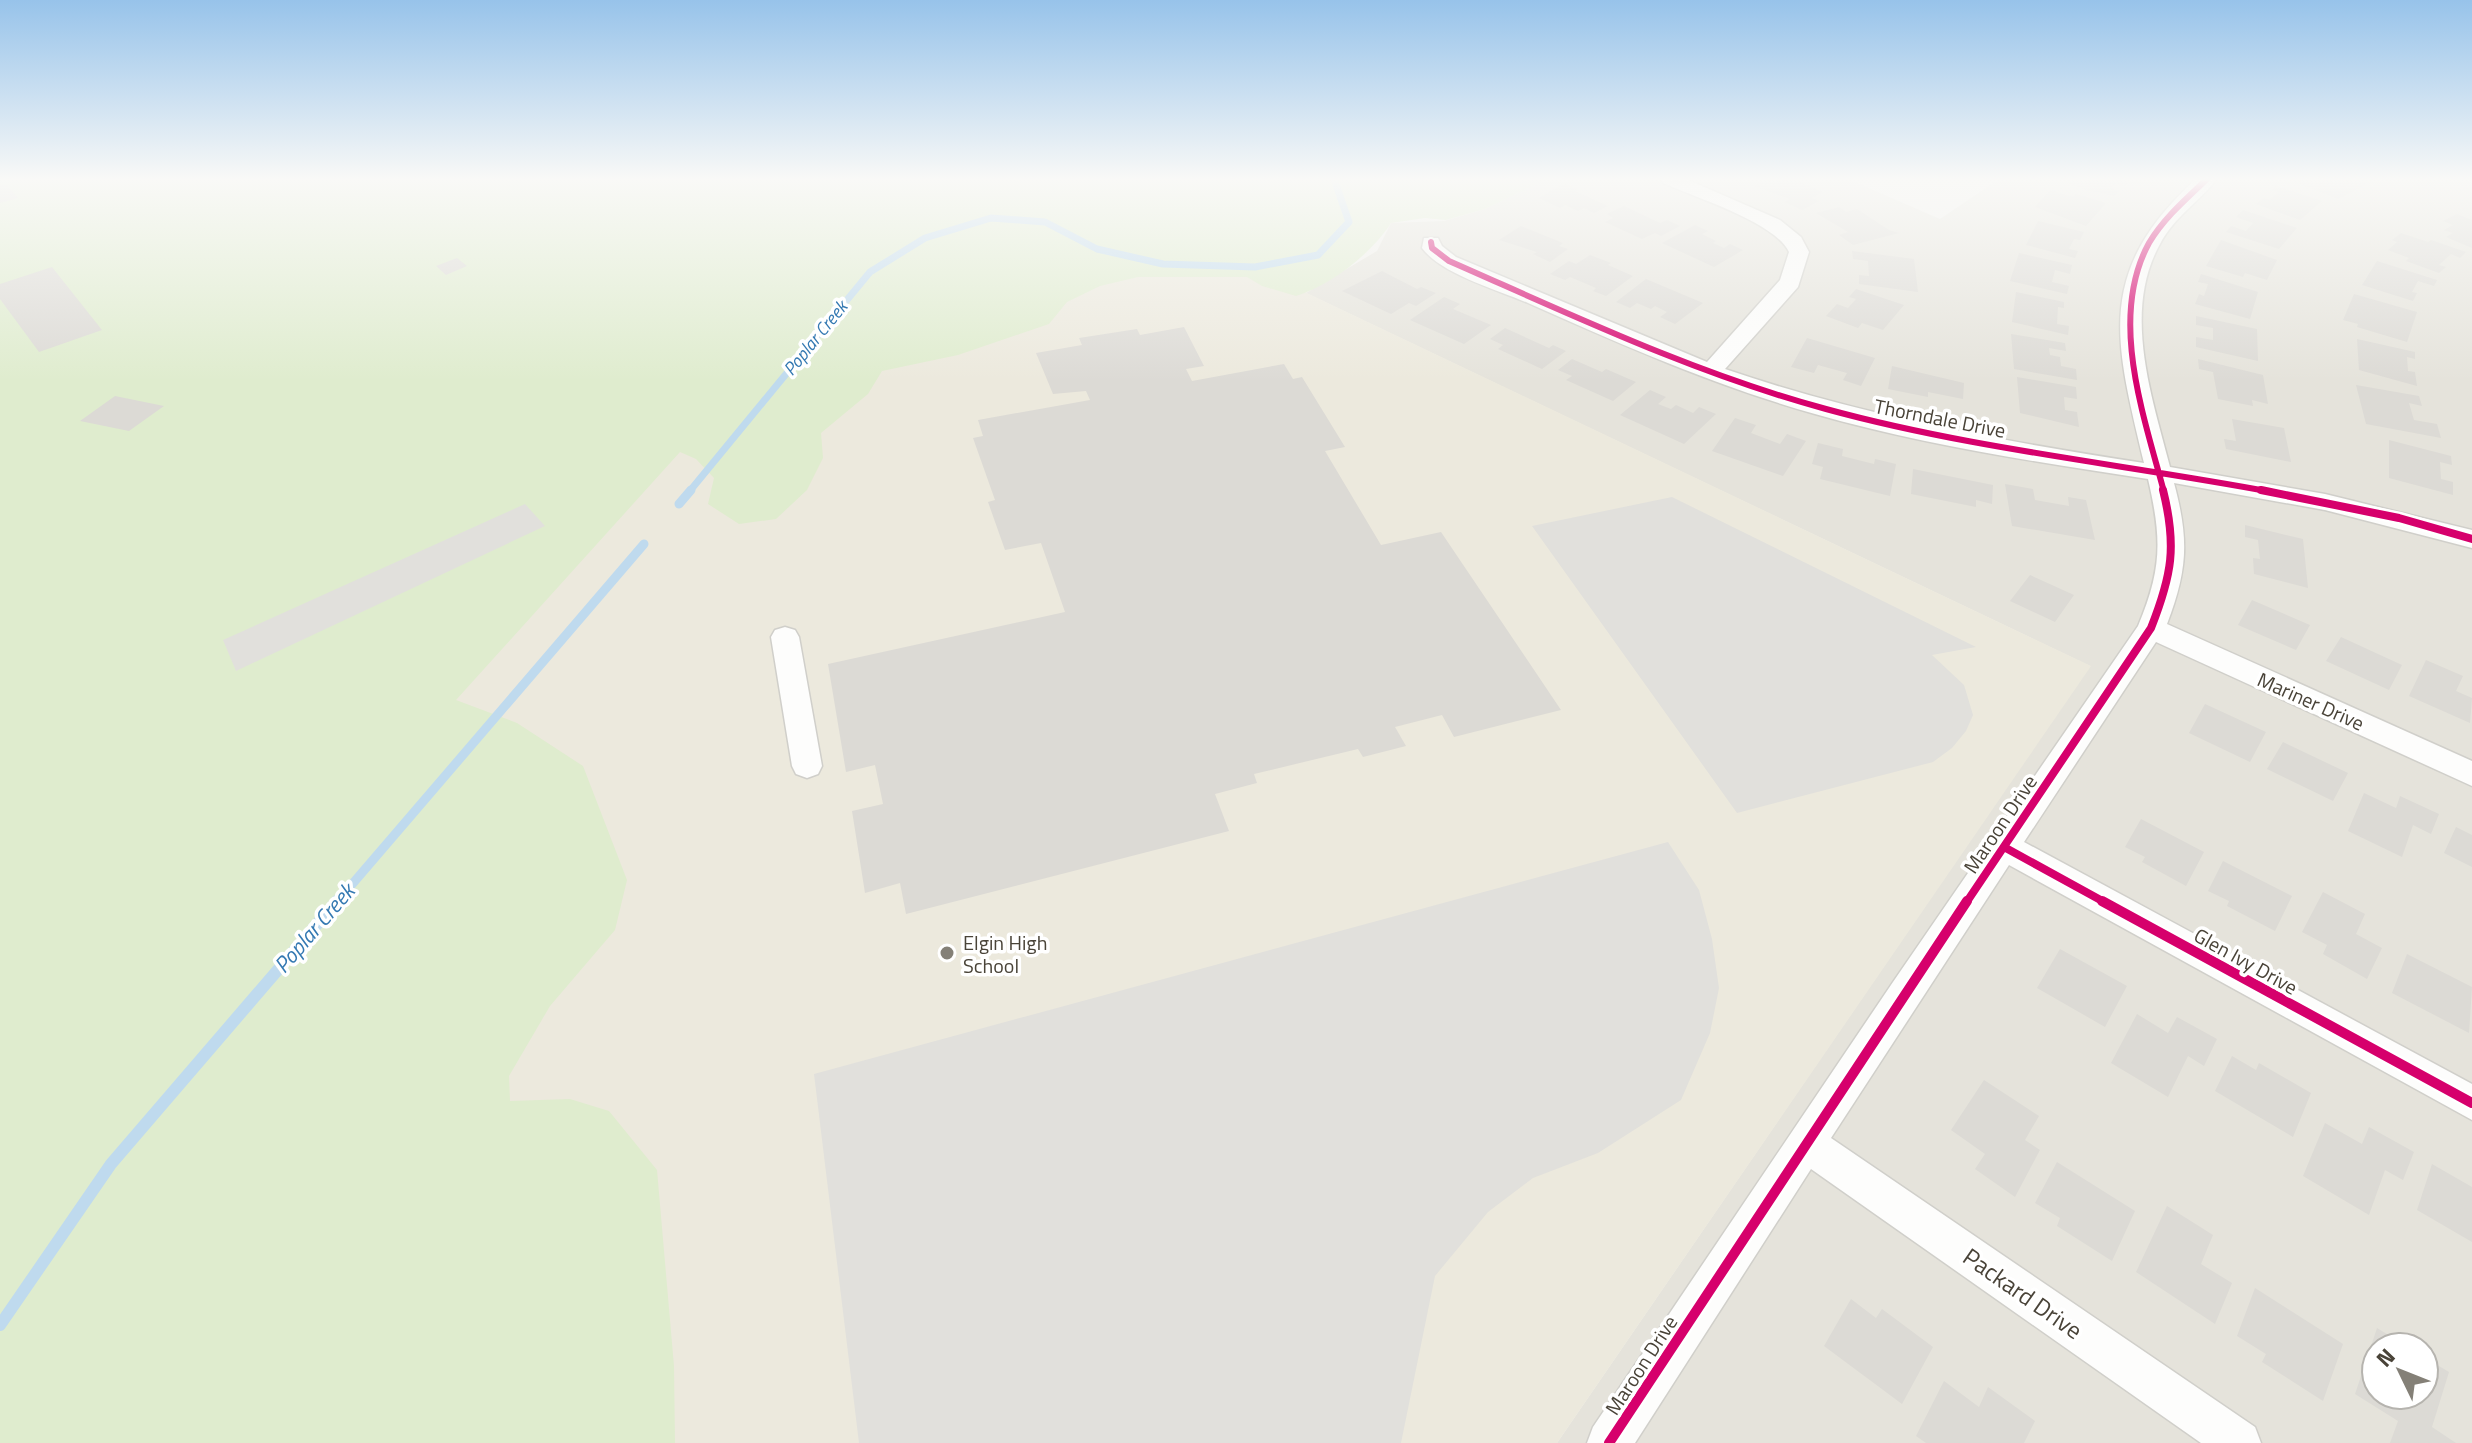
<svg xmlns="http://www.w3.org/2000/svg" width="2472" height="1443" viewBox="0 0 2472 1443" font-family="'Titillium Web',sans-serif">
	<rect width="100%" height="100%" fill="#f2f1ed"/>
	<path fill="#e5e3db" fill-rule="evenodd" d="M1546,179H1848L1940,219L1999,179H2472V1443H1557L2090,666L1306,293L1377,251L1391,223L1444,221L1485,209ZM2376,1347H2424V1395H2376Z"/>
	<path fill="#ece9dd" d="M0,179H1067L2091,666L1557,1443H89Z"/>
	<path fill="#dfecce" d="M0,179H1547L1485,209L1446,220L1425,218L1391,223C1372,253 1330,286 1296,296L1262,286L1247,277H1138L1100,286L1067,302L1049,324L958,355L882,371L868,394L821,433L823,458L807,490L776,519L739,524L708,504L714,478L696,459L680,452L456,700L517,723L583,766L627,880L615,930L550,1006L509,1076L510,1101L570,1099L609,1111L657,1170L674,1366L675,1443H0Z"/>
	<path fill="#e1e0dc" d="M1672,497L1976,647L1932,655L1964,685L1973,715L1966,731L1952,748L1933,762L1737,813L1532,526Z
		M525,504L545,526L236,671L223,640Z
		M1668,842L1699,890L1712,939L1719,988L1710,1033L1681,1100L1598,1153L1533,1178L1488,1212L1435,1276L1401,1443H859L814,1074Z"/>
	<g fill="none" stroke-linecap="round" stroke-linejoin="round">
		<path stroke="#bfdaee" stroke-width="7" d="M689,492L870,272L925,238L991,218L1045,222L1097,249L1163,264L1255,267L1318,255L1349,222L1334,179"/>
		<path stroke="#bfdaee" stroke-width="9" d="M679,504L691,490
			M336,903L644,544"/>
		<path stroke="#bfdaee" stroke-width="12" d="M0,1325L111,1164L337,901"/>
	</g>
	<path fill="#dcdad5" d="M1767,179H1794L1823,192L1812,198L1819,201L1802,210L1785,202L1790,199L1754,186Z
		M2073,179H2123L2129,181L2125,186L2116,183L2111,188L2119,191L2114,196L2083,189L2069,183Z
		M2296,179H2355L2367,184L2338,199L2292,181Z
		M1564,183L1578,190L1575,191L1608,206L1594,213L1584,208L1578,211L1565,205L1560,208L1539,198Z
		M6,184L18,198L0,203V186Z
		M2276,186L2322,201L2300,220L2256,204L2264,198L2270,200L2279,192L2272,190Z
		M2050,190L2073,197L2076,194L2106,203L2086,226L2035,207Z
		M1624,206L1660,223L1667,220L1680,226L1661,236L1655,233L1642,239L1605,222L1613,218L1607,214Z
		M1839,207L1846,212L1857,209L1889,230L1899,233L1853,245L1839,235L1848,232L1816,213Z
		M2243,210L2297,228L2279,249L2226,232L2231,226L2246,231L2253,223L2236,217Z
		M2457,214L2472,220V248L2446,237L2453,233L2444,230L2453,225L2443,221Z
		M2038,221L2084,232L2080,240L2074,239L2069,249L2078,251L2075,258L2026,245Z
		M1695,225L1708,231L1702,234L1716,241L1713,243L1724,248L1730,244L1743,250L1714,267L1662,243Z
		M1521,226L1563,243L1559,246L1568,249L1550,262L1533,254L1537,252L1499,240Z
		M2401,233L2428,242L2431,240L2466,252L2460,258L2451,254L2439,265L2446,267L2439,273L2406,261L2409,258L2388,250L2397,242L2392,240Z
		M2221,240L2277,260L2267,280L2245,273L2243,277L2206,266Z
		M1852,251L1914,259L1918,292L1859,284V275L1869,276L1868,261L1853,259Z
		M2019,253L2072,265L2070,274L2055,270L2052,282L2069,286L2067,294L2010,281Z
		M1590,255L1611,263L1608,265L1633,276L1606,296L1593,291L1596,288L1570,277L1565,280L1550,274L1569,261L1576,264Z
		M457,258L467,266L446,275L436,266Z
		M2377,261L2437,280L2434,286L2418,281L2412,292L2417,293L2413,301L2362,285Z
		M52,267L102,330L39,352L0,299V284Z
		M1382,271L1417,289L1421,287L1436,293L1416,306L1409,303L1391,314L1342,291Z
		M2201,274L2258,292L2250,319L2195,304L2199,294L2204,296L2208,284L2198,282Z
		M1646,279L1703,303L1675,324L1660,317L1667,312L1655,306L1651,309L1637,303L1630,308L1616,302Z
		M1856,289L1904,305L1883,330L1862,323L1858,328L1826,316L1837,304L1848,308L1856,299L1849,297Z
		M2016,292L2064,302V308L2058,307L2057,324L2069,326L2068,335L2012,322Z
		M2354,294L2417,312L2407,342L2357,327L2358,324L2343,320Z
		M1444,297L1460,304L1453,309L1491,325L1464,344L1410,320Z
		M2196,316L2257,329L2258,361L2196,347V337L2213,340V328L2196,325Z
		M1184,327L1204,366L1186,369L1192,381L1284,364L1293,379L1302,377L1345,447L1325,451L1381,545L1441,532L1561,710L1454,737L1442,715L1395,727L1406,746L1363,757L1358,749L1254,774L1257,783L1215,794L1229,831L906,914L900,883L865,893L852,811L883,804L875,765L846,772L828,664L1065,612L1041,543L1005,550L988,502L995,500L973,438L983,436L978,420L1090,400L1086,391L1053,394L1036,353L1082,345L1079,338L1137,329L1140,335Z
		M1505,328L1549,348L1553,345L1566,351L1542,369L1498,349L1503,345L1490,339Z
		M2011,334L2065,343L2066,351L2049,348L2050,355L2060,357L2061,366L2076,369L2077,380L2014,369Z
		M1807,338L1875,358L1861,386L1843,380L1847,373L1818,365L1814,373L1791,367Z
		M2357,339L2415,352V359L2407,357L2408,371L2415,372L2417,386L2359,370Z
		M1572,359L1602,372L1606,369L1636,382L1613,401L1566,380L1572,376L1558,370Z
		M2198,359L2263,375L2268,404L2252,400L2253,406L2218,399L2213,372L2199,369Z
		M1892,366L1964,383L1963,399L1928,392V397L1888,389Z
		M2017,377L2076,387L2077,399L2064,397L2065,410L2077,412L2079,427L2020,413Z
		M2356,385L2419,396L2422,406L2409,403L2414,420L2437,424L2441,438L2366,424Z
		M1650,390L1666,397L1658,404L1671,409L1676,405L1693,413L1699,407L1716,414L1684,444L1620,415Z
		M115,396L164,406L129,431L80,421Z
		M1735,418L1756,425L1751,433L1780,444L1787,434L1806,441L1783,476L1712,451Z
		M2232,419L2284,428L2291,462L2226,449L2224,439L2236,441Z
		M2389,440L2451,456L2452,465L2440,462L2441,479L2453,482V495L2389,478Z
		M1818,443L1843,449L1842,456L1874,464L1875,459L1896,464L1890,496L1820,479L1823,467L1812,464Z
		M1913,469L1993,485L1992,504L1976,500V507L1911,494Z
		M2005,484L2033,489L2035,500L2069,506L2068,497L2086,500L2095,540L2012,526Z
		M2245,525L2303,539L2308,588L2254,574L2253,558L2260,559L2258,540L2245,537Z
		M2030,575L2074,595L2055,622L2010,601Z
		M2252,600L2310,625L2296,650L2238,625Z
		M2341,637L2402,665L2389,690L2326,661Z
		M2426,660L2463,676L2456,691L2472,698L2470,723L2409,696Z
		M2205,704L2266,732L2250,762L2189,733Z
		M2283,742L2348,773L2333,801L2267,769Z
		M2364,793L2396,808L2400,796L2439,814L2431,834L2413,825L2402,857L2348,831Z
		M2141,819L2204,852L2186,886L2142,862L2145,857L2125,847Z
		M2456,827L2472,835V867L2444,853Z
		M2223,861L2292,896L2275,931L2227,906L2229,901L2208,891Z
		M2323,892L2365,914L2356,934L2382,948L2367,979L2323,954L2327,945L2302,932Z
		M2060,949L2127,986L2105,1027L2037,988Z
		M2407,954L2472,987L2469,1033L2392,993Z
		M2137,1014L2168,1033L2177,1017L2217,1039L2204,1066L2188,1056L2168,1097L2111,1063Z
		M2232,1056L2256,1070L2259,1063L2311,1093L2293,1137L2215,1091Z
		M1984,1080L2039,1116L2025,1140L2040,1150L2015,1197L1975,1169L1985,1154L1951,1130Z
		M2325,1123L2362,1144L2369,1127L2414,1152L2403,1180L2385,1170L2369,1215L2303,1176Z
		M2057,1162L2135,1211L2112,1261L2057,1226L2060,1218L2035,1203Z
		M2432,1164L2472,1187V1242L2417,1210Z
		M2167,1206L2213,1235L2201,1264L2232,1283L2215,1324L2136,1272Z
		M2255,1288L2343,1344L2323,1401L2262,1362L2266,1354L2237,1336Z
		M1851,1299L1876,1318L1882,1309L1933,1347L1902,1404L1824,1346Z
		M2377,1328L2408,1347H2376V1395H2424V1357L2449,1372L2432,1427L2456,1443H2390L2398,1421L2355,1394Z
		M1944,1381L1979,1407L1988,1387L2035,1421L2024,1443H1926L1916,1436Z"/>
	<g fill="none" stroke-linecap="round" stroke-linejoin="round">
		<g stroke="#d0cfca" stroke-width="3">
			<path id="minor" d="M1660,179H1686L1780,220L1801,237L1809,252L1798,287L1725,369C1862,416 2001,441 2144,463C2115,341 2094,272 2196,179H2217C2199,202 2174,217 2160,244C2122,312 2152,397 2170,467L2325,494L2472,530V548L2325,510L2174,483C2189,539 2188,569 2167,624L2472,761V786L2156,642L2024,842L2472,1084V1120L2009,865L1831,1138L2255,1427L2261,1443H2201L1811,1169L1635,1443H1587L1593,1427L1893,982L2138,626C2162,569 2162,539 2148,479C2036,462 1924,445 1815,414C1716,386 1622,345 1528,303C1498,290 1441,274 1422,248L1424,238H1438L1442,246L1456,257L1707,362L1780,280L1789,252C1775,222 1694,197 1663,183Z
				M785,627L795,630L799,637L822,766L818,774L807,778L796,774L792,766L771,637L775,630Z"/>
		</g>
		<use href="#minor" fill="#fdfdfc" fill-rule="evenodd"/>
		<g stroke="#fff" stroke-width="10">
			<path id="cycleway-far2" d="M1431,242L1432,248L1449,261C1572,315 1696,374 1826,409C1972,449 2123,464 2272,492
				M2164,492C2144,416 2108,318 2149,243C2164,218 2186,199 2207,179"/>
		</g>
		<g stroke="#fff" stroke-width="13">
			<path id="cycleway-far1" d="M2261,490L2399,518L2472,539
				M2004,847L2106,903
				M1966,903L2151,628C2172,575 2177,546 2163,490"/>
		</g>
		<g stroke="#fff" stroke-width="15">
			<path id="cycleway" d="M2102,901L2472,1103
				M1609,1443L1967,901"/>
		</g>
		<use href="#cycleway-far2" stroke="#d6006c" stroke-width="6"/>
		<use href="#cycleway-far1" stroke="#d6006c" stroke-width="8"/>
		<use href="#cycleway" stroke="#d6006c" stroke-width="10"/>
	</g>
	<linearGradient id="sky" x2="0" y2="1"><stop stop-color="#97c3ea"/><stop offset="0.47" stop-color="#f9f9f7"/><stop offset="1" stop-color="#f9f9f7" stop-opacity="0"/></linearGradient>
	<rect width="2472" height="381" fill="url(#sky)"/>
	<circle fill="#848077" stroke="#fff" stroke-width="3" cx="947" cy="953" r="8"/>
	<g text-anchor="middle" dominant-baseline="central" stroke-width="7" stroke-linejoin="round" paint-order="stroke">
		<g font-size="18" font-style="italic" fill="#3479b2" stroke="#fff">
			<text transform="translate(815 338) rotate(-51)">Poplar Creek</text>
		</g>
		<g font-size="20" fill="#494338" stroke="#fff">
			<text transform="translate(1940 418) rotate(11)">Thorndale Drive</text>
			<text transform="translate(2311 701) rotate(24)">Mariner Drive</text>
			<text transform="translate(2000 824) rotate(-56)">Maroon Drive</text>
			<text transform="translate(2246 961) rotate(29)">Glen Ivy Drive</text>
			<text transform="translate(1641 1365) rotate(-57)">Maroon Drive</text>
		</g>
		<g font-size="20" fill="#494338" stroke="#fff" text-anchor="start">
			<text x="963" y="942">Elgin High<tspan x="963" dy="23">School</tspan></text>
		</g>
		<g font-size="22" font-style="italic" fill="#3479b2" stroke="#fff">
			<text transform="translate(314 928) rotate(-49)">Poplar Creek</text>
		</g>
		<g font-size="24" fill="#494338" stroke="#fff">
			<text transform="translate(2023 1293) rotate(35)">Packard Drive</text>
		</g>
	</g>
	<g transform="translate(2400 1371) rotate(313)"><circle r="38" fill="#ffffff" stroke="#b6b4af" stroke-width="2"/>
	<path d="M0-6L14 30L0 20L-14 30Z" fill="#848077"/>
	<text y="-12" font-size="22" font-weight="bold" text-anchor="middle" fill="#494338">N</text>
	</g>
</svg>
